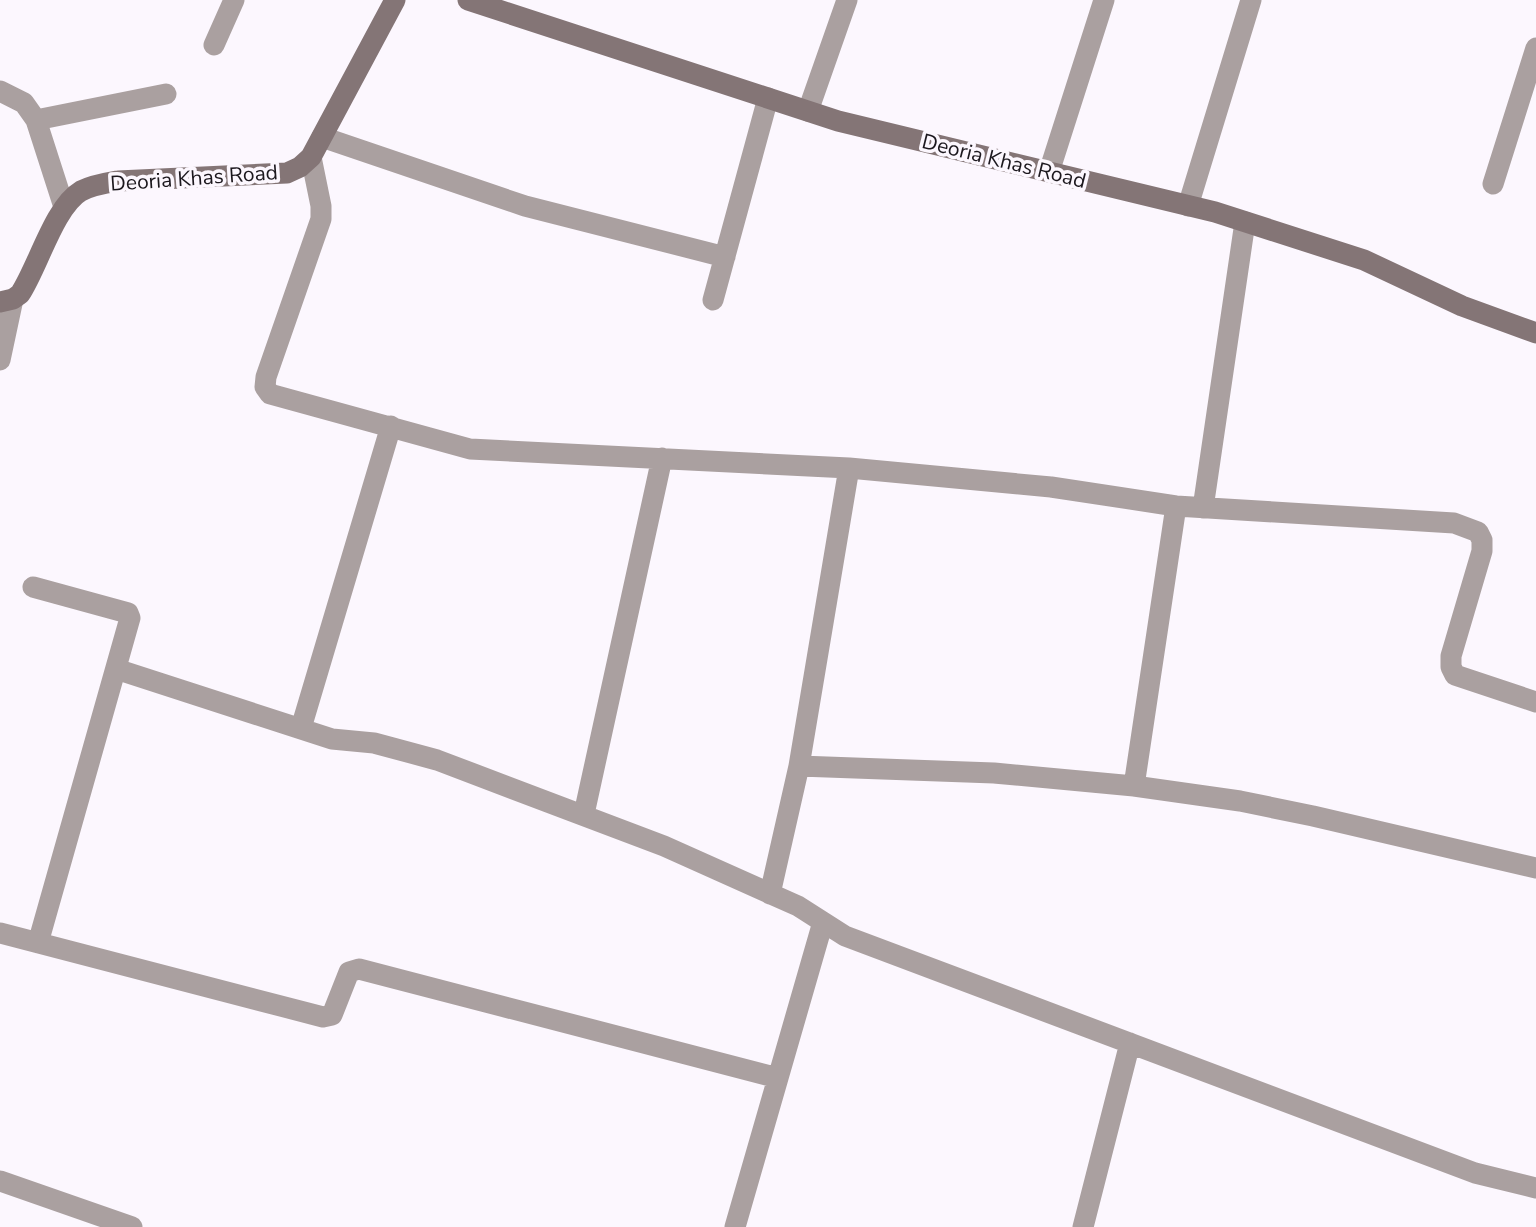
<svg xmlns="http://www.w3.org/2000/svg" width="1536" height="1227" viewBox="0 0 1536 1227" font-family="'Nunito Sans',sans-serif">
	<rect width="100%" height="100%" fill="#fcf7fe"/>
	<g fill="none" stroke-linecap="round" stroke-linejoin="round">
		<path stroke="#aaa0a0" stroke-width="21" d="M214,45L234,0
			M0,91L24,103L36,120L64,207
			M808,111L847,0
			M36,120L166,94
			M322,137L525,206L725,257
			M311,157L321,206V219L266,377L265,387L270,394L470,449L849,468L1051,487L1176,506L1454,523L1478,532L1482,540V551L1451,656V667L1455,675L1536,702
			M1049,172L1104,0
			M1493,184L1536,48
			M1188,206L1251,0
			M713,300L768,98
			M0,360L13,299
			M1203,508L1245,222
			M33,587L128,613L130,618L38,943
			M116,669L332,739L374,743L437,760L664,846L798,906L845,936L1475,1173L1536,1188
			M301,728L391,426
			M799,766L994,773L1134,786L1240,801L1313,816L1536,868
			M1134,786L1176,506
			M584,814L662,458
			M770,894L799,766L849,468
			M0,933L323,1017L332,1015L349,972L359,969L778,1078
			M0,1181L132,1227
			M735,1227L823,922
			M1083,1227L1130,1043"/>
		<path stroke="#847576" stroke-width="21" d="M468,0L838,121L1215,212L1364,260L1462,306L1536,333
			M0,302L13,299L20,294C38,267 54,207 81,191C93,185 106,183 118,181L287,173L300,167L311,157L395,0"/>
	</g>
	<g text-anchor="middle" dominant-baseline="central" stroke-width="7" stroke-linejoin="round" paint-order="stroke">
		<g font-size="21" fill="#1c181e" stroke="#fcf7fe">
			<text transform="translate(1004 161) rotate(14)">Deoria Khas Road</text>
			<text transform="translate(194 178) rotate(-4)">Deoria Khas Road</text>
		</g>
	</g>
</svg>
